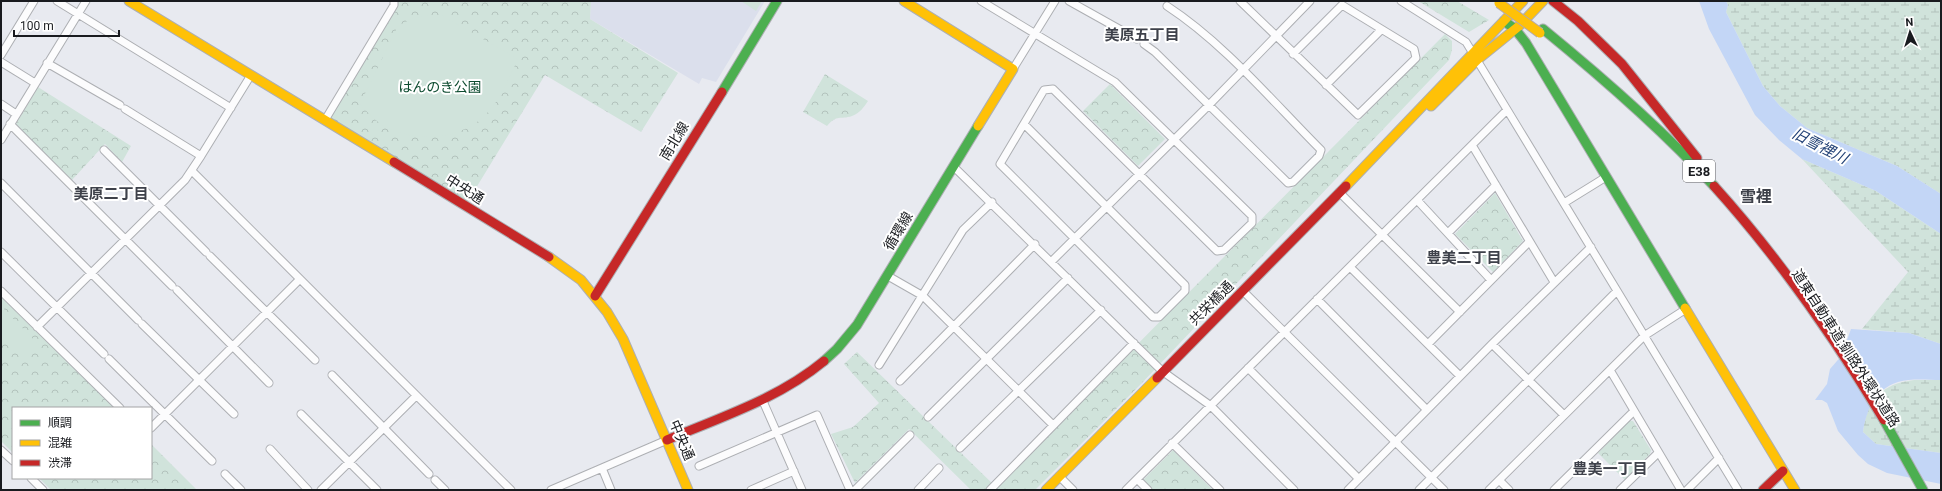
<svg xmlns="http://www.w3.org/2000/svg" width="1942" height="491" viewBox="0 0 1942 491" font-family="Roboto,'Noto Sans JP',sans-serif">
	<defs>
		<pattern id="wetland-marsh" width="20" height="14" patternUnits="userSpaceOnUse"><rect width="20" height="14" fill="#d0e3db"/><path d="M1 5h8M5 5V1M11 12h8M15 12V8" fill="none" stroke="#b2c2bc"/></pattern>
		<pattern id="park-crowns" width="20" height="18" patternUnits="userSpaceOnUse"><rect width="20" height="18" fill="#d0e3db"/><path d="M2 6a3 3 0 1 1 6 0M12 15a3 3 0 1 1 6 0" fill="none" stroke="#b2c2bc"/></pattern>
	</defs>
	<rect width="100%" height="100%" fill="#e8eaf0"/>
	<path fill="#dbdfec" d="M591,1H765L716,82L702,78L699,84L590,19Z"/>
	<path fill="url(#wetland-marsh)" d="M1726,1H1941V194L1897,166L1807,128L1780,106L1763,86L1726,12L1728,5Z
		M1802,159L1876,191L1941,234V344L1909,333L1862,329L1908,272Z
		M1914,380H1941V453L1876,444L1863,432C1867,400 1881,384 1914,380Z"/>
	<path fill="url(#park-crowns)" d="M394,1H591L590,19L678,73L641,132L545,75L465,206L325,120Z
		M1418,1H1457L1489,20L1469,32Z
		M1445,34L1452,41V50L1449,60L1140,385L1035,490H971L909,429L855,483L831,434L853,427L879,403L844,364L857,352L996,487Z
		M825,74L868,101C864,107 860,113 852,116C840,120 837,114 827,126L803,112Z
		M1110,84L1165,139L1138,166L1083,111Z
		M38,87L131,146L122,162L105,144L72,180L16,124Z
		M1495,193L1523,241L1493,272L1455,234Z
		M1,295L115,408H13V453L1,441Z
		M1629,421H1633L1651,450L1650,454L1625,480L1598,453Z
		M151,444L197,490H51L39,478H151Z
		M1173,450L1213,490H1153L1143,480Z"/>
	<path fill="#d0e3db" d="M741,1H762L756,11Z
		M429,15H441L518,59C508,79 500,102 483,117C460,139 419,142 390,129C379,125 368,113 360,104L398,26L411,19Z
		M1,306L39,345L24,360L1,337Z"/>
	<path fill="#c3d6f6" d="M1699,1H1726L1728,5L1726,12L1763,86L1780,106L1807,128L1897,166L1941,194V234L1876,191L1802,159L1779,140L1755,115L1709,29Z
		M1851,329L1909,333L1941,344V380C1928,380 1911,378 1898,382C1875,389 1866,411 1863,432L1876,444L1941,453V484L1887,473L1868,464L1858,455L1838,431L1827,403L1822,400H1815L1827,384L1830,369L1850,346L1847,340Z"/>
	<g fill="none" stroke-linecap="round" stroke-linejoin="round">
		<g stroke="#adafb3" stroke-width="9">
			<path id="street" d="M57,1L231,108
				M981,1L1115,82L1252,216V223L1224,250L1217,251L1053,89L1044,90L1000,164L1153,317H1159L1185,291V285L1024,124
				M1069,1L1137,39
				M1240,1L1358,115L1416,58L1414,49L1342,5L1293,54
				M1401,1L1466,42L1738,490
				M1144,44L1155,52L1288,183L1293,182L1319,156L1321,150C1272,101 1225,44 1167,6
				M1,55L34,1
				M1,62L35,83
				M47,63L120,105
				M1013,69L1055,1
				M1326,85L1381,30
				M1,104L16,114
				M125,109L201,156
				M325,120L394,5V1
				M10,124L172,286
				M1,140L86,1
				M1472,145L1554,282
				M104,150L206,252
				M954,167L1162,371L1211,406L1294,490
				M192,171L511,490
				M1,183L138,320
				M1339,192L1460,312
				M1417,200L1491,280
				M1564,203L1606,177
				M1448,233L1496,185
				M1,252L104,354
				M210,256L315,360
				M1051,262L1208,106L1310,1
				M1350,267L1460,376
				M888,276L923,296L1053,425
				M177,290L269,383
				M1,291L120,408
				M1243,291L1444,490
				M1317,299L1427,410
				M142,324L234,414
				M37,327L185,180L201,156L251,75
				M1428,344L1529,242
				M1492,344L1564,415
				M109,359L212,461
				M879,365L963,230L992,202
				M1248,368L1359,479
				M1610,370L1681,490
				M332,375L429,474
				M900,381L1035,244
				M762,399L802,490
				M301,414L377,490
				M928,417L1068,278
				M151,428L299,280
				M1172,443L1220,490
				M960,448L1101,310
				M270,449L308,490
				M1,450L13,461
				M699,466L817,415L850,490
				M602,468L611,490
				M225,474L241,490
				M1059,476L1073,490
				M31,478L43,490
				M1137,479L1148,490
				M435,480L445,490
				M1499,480L1509,490
				M321,490L416,396
				M551,490L667,440
				M751,490L794,471
				M855,490L910,435
				M918,490L939,468
				M990,490L1134,343
				M1126,490L1507,110
				M1348,490L1492,344L1591,247
				M1419,490L1617,291
				M1489,490L1644,336L1686,309
				M1554,490L1633,412
				M1620,490L1658,453
				M1687,490L1719,458"/>
		</g>
		<g stroke="#adafb3" stroke-width="11">
			<path id="fast" d="M1504,21L1515,29L1526,43L1685,308
				M1543,29C1603,78 1662,129 1714,186
				M722,92L777,1
				M824,361L837,349L857,325L978,126
				M1884,420L1923,490"/>
		</g>
		<g stroke="#adafb3" stroke-width="11">
			<path id="slow" d="M129,1L394,162
				M904,1L1013,69L978,126
				M1431,106L1477,60L1519,26L1543,1
				M1346,186L1523,1
				M549,257L581,280L607,312L623,339L688,490
				M1685,308L1795,490
				M1046,490L1157,378"/>
		</g>
		<g stroke="#adafb3" stroke-width="11">
			<path id="jam" d="M1553,1L1578,21L1622,64L1697,158
				M394,162L549,257
				M1714,186C1779,258 1834,337 1884,420
				M595,296L722,92
				M1157,378L1346,186
				M667,440C721,417 778,399 824,361
				M1763,490L1783,471"/>
		</g>
		<use href="#street" stroke="#fcfcfd" stroke-width="7"/>
		<use href="#fast" stroke="#4caf50" stroke-width="9"/>
		<use href="#slow" stroke="#ffc107" stroke-width="9"/>
		<use href="#jam" stroke="#c62828" stroke-width="9"/>
		<g stroke="#b5aaaa" stroke-width="11" stroke-linecap="butt">
			<path id="slow-bridge" d="M1499,3L1540,33"/>
		</g>
		<use href="#slow-bridge" stroke="#ffc107" stroke-width="9"/>
	</g>
	<g text-anchor="middle" dominant-baseline="central" stroke-width="4" stroke-linejoin="round" paint-order="stroke">
		<rect fill="#fff" stroke="#5e5f62" stroke-width="1" x="1683" y="160" width="32" height="22" rx="3"/>
		<g font-size="13" font-weight="bold" fill="#191b1f">
			<text x="1699" y="171">E38</text>
		</g>
		<g font-size="14" fill="#0c4b2f" stroke="#fff">
			<text x="440" y="87">はんのき公園</text>
		</g>
		<g font-size="14" fill="#191b1f" stroke="#fff">
			<text transform="translate(674 141) rotate(-59)">南北線</text>
			<text transform="translate(465 189) rotate(32)">中央通</text>
			<text transform="translate(898 231) rotate(-59)">循環線</text>
			<text transform="translate(1211 303) rotate(-45)">共栄橋通</text>
			<text transform="translate(1846 348) rotate(57)">道東自動車道;釧路外環状道路</text>
			<text transform="translate(682 440) rotate(67)">中央通</text>
		</g>
		<g font-size="15" font-weight="bold" fill="#3e414a" stroke="#fff">
			<text x="1142" y="35">美原五丁目</text>
			<text x="111" y="194">美原二丁目</text>
			<text x="1464" y="258">豊美二丁目</text>
			<text x="1610" y="469">豊美一丁目</text>
		</g>
		<g font-size="15" font-style="italic" fill="#203f74" stroke="#fff">
			<text transform="translate(1820 146) rotate(27)">旧雪裡川</text>
		</g>
		<g font-size="16" font-weight="bold" fill="#3e414a" stroke="#fff">
			<text x="1756" y="196">雪裡</text>
		</g>
	</g>
	<rect width="1942" height="491" fill="none" stroke="#191b1f" stroke-width="4"/>
	<rect x="12" y="407" width="140" height="72" fill="#ffffff" stroke="#a3a4a5"/>
	<rect x="20" y="420" width="20" height="6" fill="#4caf50" stroke="#a3a4a5"/>
	<text x="48" y="427" font-size="12" fill="#191b1f">順調</text>
	<rect x="20" y="440" width="20" height="6" fill="#ffc107" stroke="#a3a4a5"/>
	<text x="48" y="447" font-size="12" fill="#191b1f">混雑</text>
	<rect x="20" y="460" width="20" height="6" fill="#c62828" stroke="#a3a4a5"/>
	<text x="48" y="467" font-size="12" fill="#191b1f">渋滞</text>
	<g transform="translate(1910 32) rotate(356)" stroke="#ffffff" stroke-width="3" paint-order="stroke">
	<path d="M0-3L7 15L0 10L-7 15Z" fill="#191b1f"/>
	<text y="-6" font-size="11" font-weight="bold" text-anchor="middle" fill="#191b1f">N</text>
	</g>
	<path d="M14 30v6h105v-6" fill="none" stroke="#191b1f" stroke-width="2"/>
	<text x="20" y="30" font-size="12" fill="#191b1f" stroke="#ffffff" stroke-width="3" paint-order="stroke">100 m</text>
</svg>
